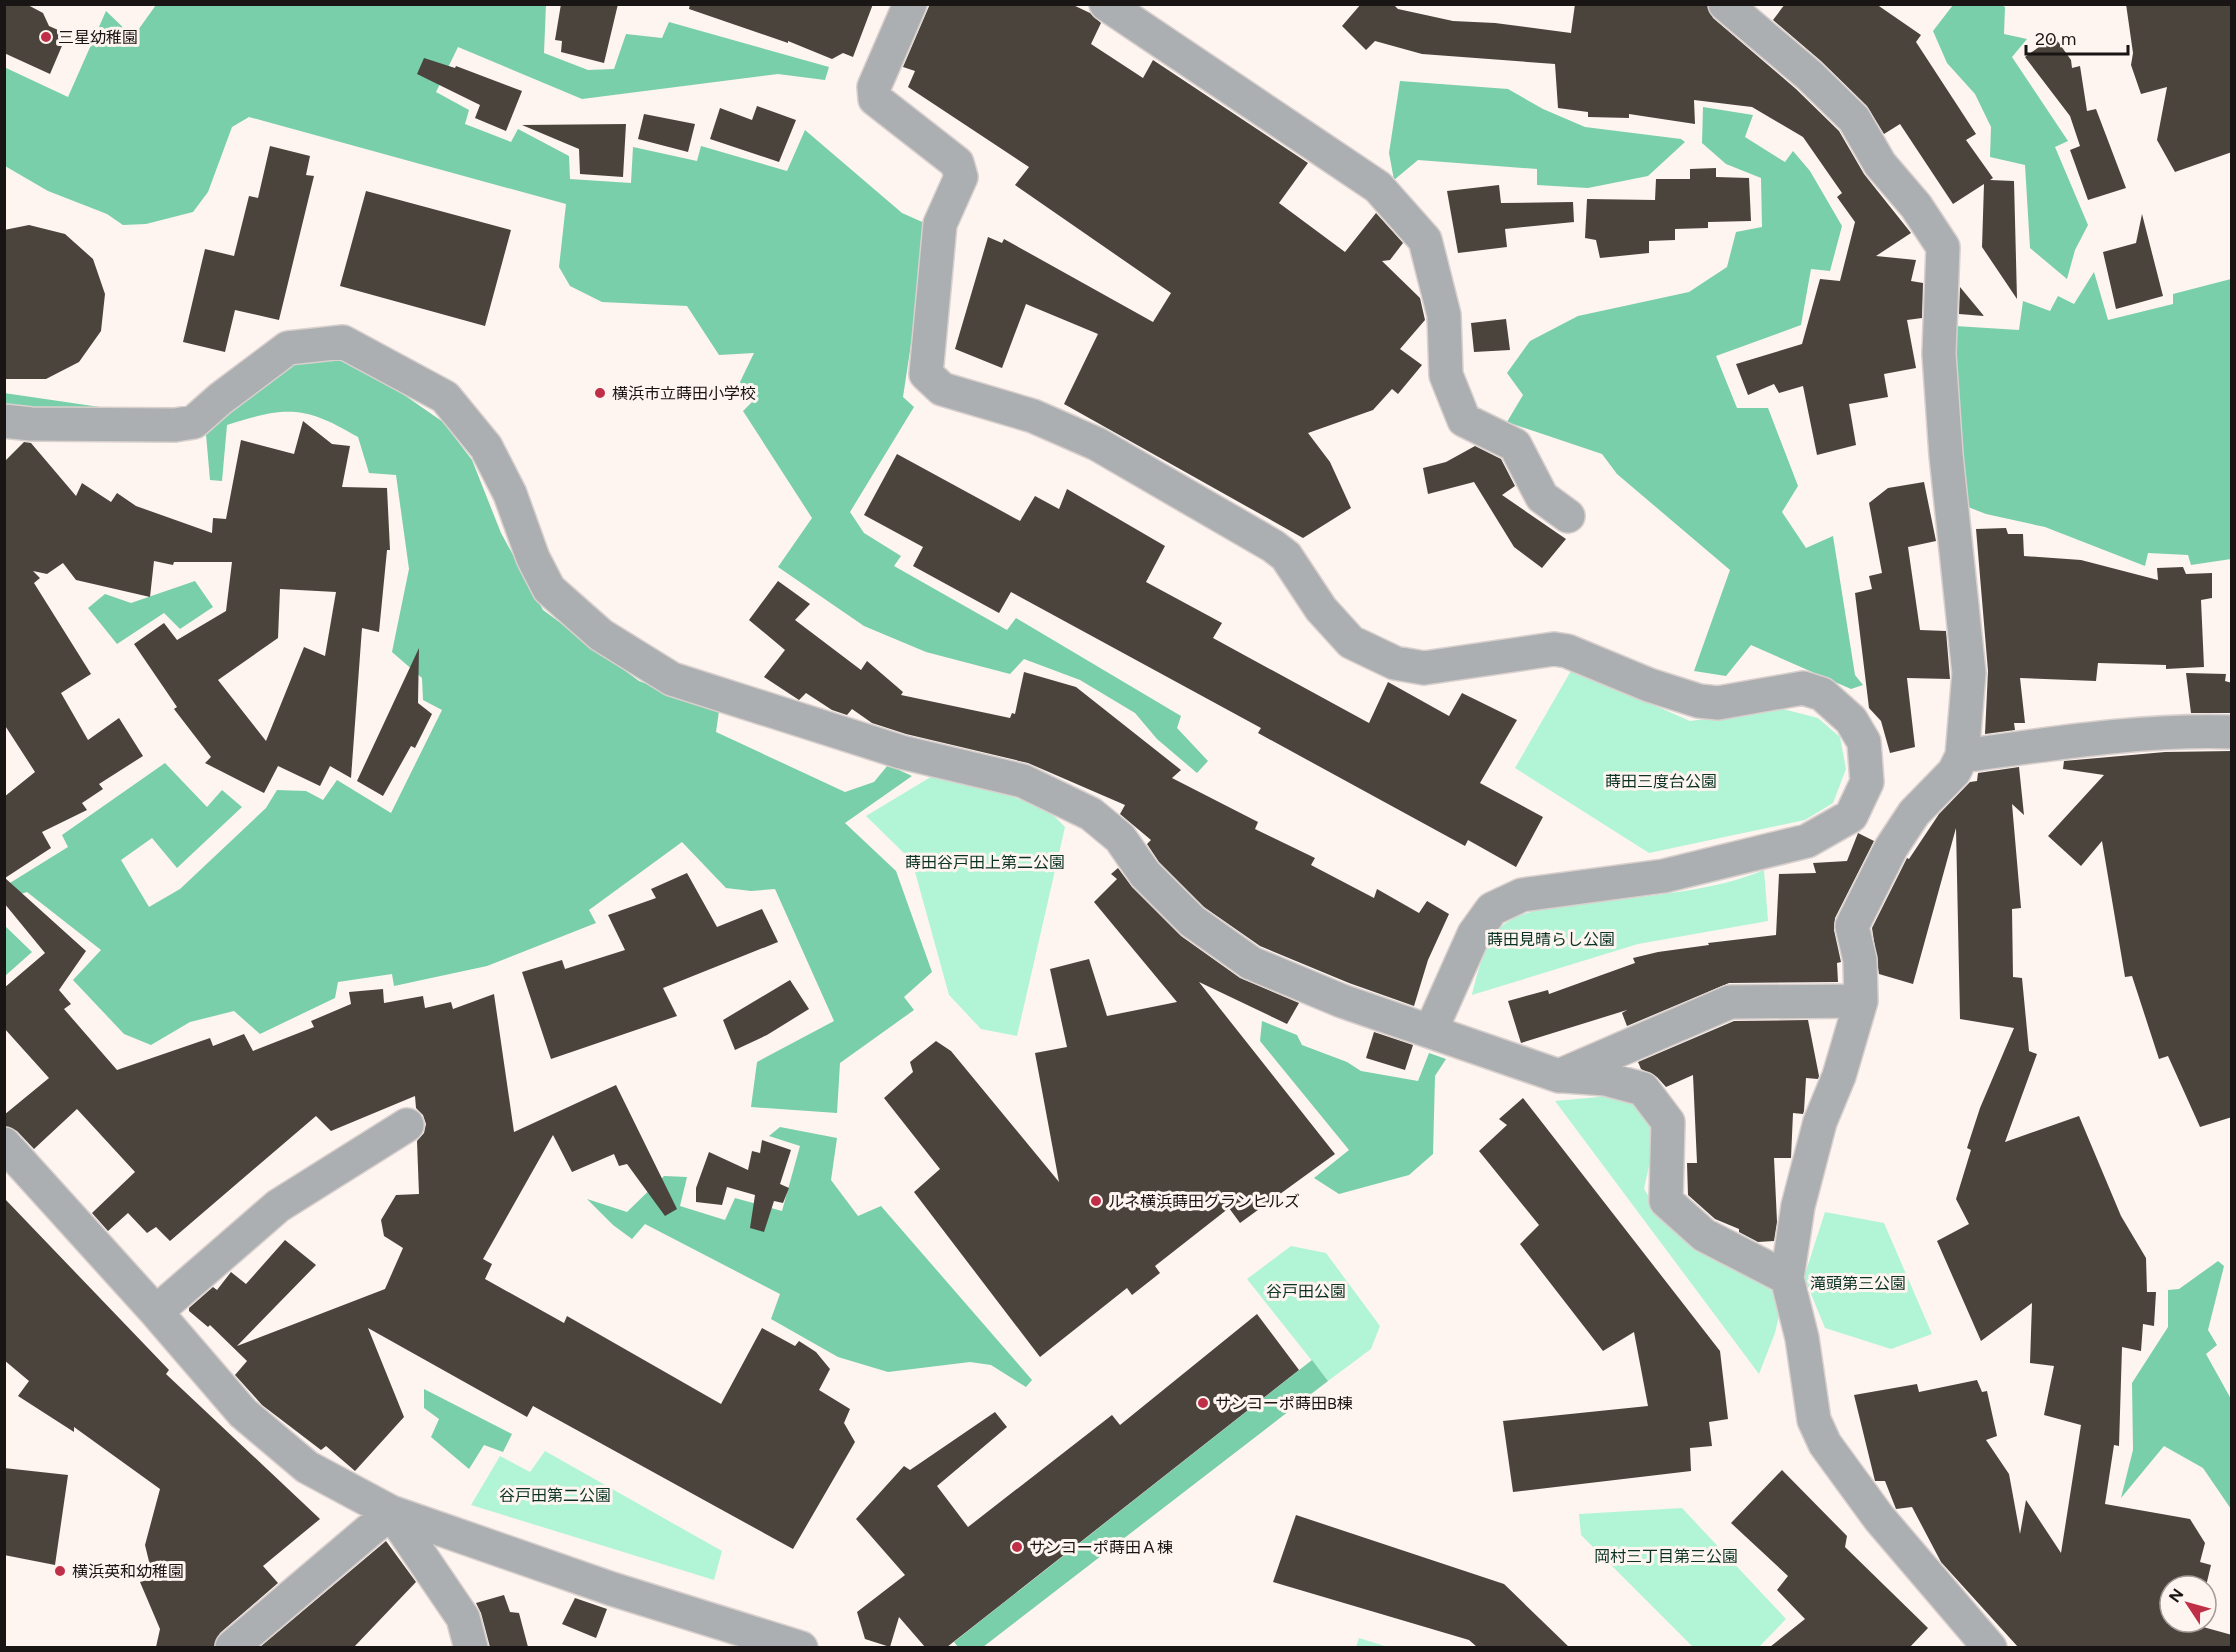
<svg xmlns="http://www.w3.org/2000/svg" width="2236" height="1652" viewBox="0 0 2236 1652" font-family="Figtree,'Noto Sans JP',sans-serif">
	<rect width="100%" height="100%" fill="#fef4f0"/>
	<path fill="#b2f5d6" d="M1572,669L1690,721L1783,709L1818,718L1840,737L1846,769L1833,803L1805,820L1649,853L1515,768Z
		M939,772L1046,808L1065,827L1017,1036L981,1029L949,995L912,861L866,816Z
		M1764,870L1768,921L1638,944L1472,995C1477,973 1486,937 1506,923C1528,907 1573,905 1599,902C1653,895 1714,891 1764,870Z
		M1609,1096C1617,1097 1630,1098 1636,1102C1664,1118 1649,1164 1644,1189L1664,1221L1692,1248L1775,1288L1781,1307L1775,1333L1759,1374L1555,1101Z
		M1825,1212L1884,1223L1932,1334L1891,1349L1825,1328L1804,1277Z
		M1291,1246L1326,1253L1380,1326L1371,1349L1328,1381L1247,1279Z
		M545,1451L722,1551L714,1580L471,1505L500,1456L530,1472Z
		M1682,1508L1786,1619L1759,1647H1693L1581,1535L1579,1514Z
		M1359,1638L1388,1647H1356Z"/>
	<path fill="#78cfa9" d="M546,4L544,53L588,70L614,69L626,34L662,38L669,22L829,67L825,80L778,74L582,99L458,47L436,92L469,110L465,124L511,142L518,129L569,156L570,179L631,183L633,147L697,161L701,146L787,171L805,130L902,213L929,225L903,397L914,407L850,512L864,533L901,556L894,566L1007,630L1016,618L1181,716L1177,728L1208,761L1197,773L1157,739L1135,713L1080,680L1024,659L1010,674L926,652L864,626L778,567L812,518L743,411L752,402L740,382L754,353L719,355L687,306L602,302L570,286L559,267L566,204L249,117L232,127L208,192L193,212L146,224L123,225L107,214L48,191L5,166L4,67L68,97L106,11L133,37L156,5Z
		M1953,5L1999,4L2005,7L2004,34L2027,39L2012,57L2068,141L2055,147L2088,225L2075,250L2067,279L2030,248L2025,165L1990,157L1991,127L1975,94L1947,63L1933,31Z
		M1400,81L1508,89L1543,109L1585,127L1681,139L1685,142L1648,176L1588,188L1537,185V169L1418,160L1394,180L1389,153Z
		M1703,107L1753,115L1745,137L1785,162L1793,151L1810,171L1842,226L1830,271L1811,269L1801,325L1716,356L1737,408H1768L1798,486L1782,512L1806,548L1833,536L1855,675L1863,685L1851,689L1751,645L1726,676L1694,671L1730,570L1617,474L1602,454L1507,422L1523,395L1507,373L1530,341L1578,316L1689,292L1727,267L1736,232L1762,227L1761,178L1726,164L1702,143Z
		M2094,272L2108,320L2173,304V294L2231,279V559L2191,565L2188,555L2148,553L2145,566L2045,527L1986,514L1963,505L1955,326L2019,330L2023,301L2050,311L2058,296L2074,304Z
		M323,353L374,374L443,422L472,460L501,533L543,610L639,681L719,711L716,732L845,792L874,782L888,765L912,776L845,823L896,871L932,972L904,997L914,1010L840,1063L837,1113L751,1107L757,1062L834,1021L775,889L751,891L726,888L682,842L589,910L596,923L487,966L394,986L392,974L338,982L335,998L260,1034L234,1011L190,1022L151,1045L124,1034L73,980L101,950L27,892L7,898L5,886L68,847L62,835L165,763L207,807L222,790L242,807L177,868L152,838L121,860L149,907L180,889L266,808L277,790L306,791L323,800L337,780L391,813L442,710L423,700L422,678L392,652L409,569L396,475L369,473L358,437C304,405 286,406 227,425L222,481L210,480L205,423L292,357Z
		M4,393L120,410L5,412Z
		M195,581L213,607L180,629L164,613L117,644L88,608L105,594L131,603Z
		M4,925L32,952L5,976H4Z
		M1262,1021L1297,1035L1302,1045L1347,1062L1361,1071L1418,1081L1429,1053L1446,1059L1435,1076L1433,1154L1409,1175L1339,1194L1314,1178L1349,1150L1260,1041Z
		M780,1127L837,1138L831,1180L858,1216L881,1206L1032,1380L1026,1387L991,1365L970,1362L888,1372L838,1357L771,1319L780,1294L645,1224L632,1239L613,1225L587,1199L627,1212L664,1176L687,1177L680,1206L725,1220L735,1198L782,1211L800,1146L769,1136Z
		M2218,1261L2224,1266L2208,1330L2217,1345L2206,1354L2231,1399V1509L2203,1468L2164,1446L2121,1498L2133,1450L2132,1383L2168,1327V1290L2179,1289Z
		M1312,1360L1328,1381L983,1647H958L954,1642Z
		M424,1389L512,1434L503,1452L484,1445L469,1469L431,1437L439,1419L424,1408Z"/>
	<path fill="#4b443d" fill-rule="evenodd" d="M4,4H26L43,13L49,26L67,34L50,74L4,53Z
		M561,4H618L604,63L561,52L562,41L555,40Z
		M690,4H873L853,57L843,53L832,59L788,41V43L689,9Z
		M930,4H1071L1090,13L1101,23L1091,44L1143,78L1153,60L1308,163L1279,203L1345,252L1376,213L1403,243L1390,260L1382,261L1420,298L1425,320L1400,349L1422,365L1398,394L1392,389L1373,410L1308,433L1330,462L1351,508L1303,538L1064,404L1098,334L1026,304L1002,368L955,349L988,237L1002,243L1004,239L1153,322L1171,293L1015,185L1029,167L908,87L915,71L903,67Z
		M1361,4H1393L1398,9L1453,21L1495,23L1571,33L1575,4H1707L1713,18L1796,89L1839,131L1864,174L1911,233L1876,256L1916,260L1911,281L1923,283L1922,318L1907,320L1916,368L1884,374L1888,397L1849,404L1856,445L1817,455L1803,386L1779,393L1774,384L1748,395L1736,364L1802,344L1820,279L1840,281L1855,222L1837,197L1842,193L1803,137L1752,107L1694,100L1695,124L1629,114V118L1588,117V112L1558,108L1555,64L1422,54L1375,41L1366,50L1342,26Z
		M1785,4H1876L1921,35L1916,42L1976,134L1966,140L1993,178L1990,180L2014,181L2017,299L1982,247L1984,184L1953,204L1900,124L1884,134L1867,106L1821,61L1773,20Z
		M2126,4H2232V152L2175,172L2157,140L2167,87L2141,94L2131,65L2133,53Z
		M2054,36L2071,60L2072,68L2080,66L2087,111L2096,109L2126,188L2088,200L2070,150L2080,146L2070,116L2025,57Z
		M424,58L455,68L456,66L522,91L506,131L475,118L480,105L417,74Z
		M757,106L796,120L779,162L710,139L720,108L752,120Z
		M644,114L695,124L688,152L638,139Z
		M626,124L623,177L580,174L579,149L522,125Z
		M270,146L310,156L306,175L314,176L279,320L235,310L225,352L183,342L205,249L234,256L249,196L258,198Z
		M1716,168V177L1749,178L1751,221L1708,222V228L1675,229V240L1649,241V253L1600,258L1596,240L1585,238L1587,199L1655,200L1656,179H1690V169Z
		M1499,185L1501,203L1573,202L1574,222L1505,229L1507,247L1458,253L1447,191Z
		M366,191L511,230L485,326L340,286Z
		M2142,214L2163,296L2116,309L2103,252L2136,243Z
		M29,225L65,234L93,259L105,294L101,331L79,362L46,379H4V230Z
		M1960,287L1984,316L1959,314Z
		M1506,319L1510,350L1474,352L1471,323Z
		M303,421L332,444L350,446L342,487L387,488L390,550H387L379,632L362,628L351,778L330,766L320,786L278,766L264,793L205,763L211,757L174,709L177,707L134,644L164,623L177,640L226,611L232,562H174L173,565L154,561L150,597L76,580L63,563L47,574L33,571L40,578L34,583L91,674L61,693L88,740L119,718L143,756L99,784L103,789L82,803L87,810L42,832L51,848L5,878L86,951L59,990L71,1004L64,1009L117,1070L210,1038L213,1046L244,1034L253,1051L314,1027L311,1021L351,1004L349,992L383,989L384,1003L423,996L425,1008L451,1002L453,1009L494,994L514,1132L616,1085L677,1209L665,1216L627,1164L619,1166L614,1154L572,1172L553,1135L483,1259L492,1264L485,1279L564,1323L567,1316L721,1404L762,1328L795,1346L799,1341L816,1352L830,1369L819,1390L850,1409L844,1423L855,1442L793,1549L533,1406L527,1417L368,1328L404,1417L355,1471L326,1446L321,1450L262,1405L235,1375L247,1361L210,1325L208,1327L189,1311V1308L213,1287L217,1290L231,1272L246,1284L285,1240L316,1265L237,1346L385,1289L403,1248L384,1236L381,1220L396,1195L419,1194L417,1141L424,1133L426,1124L423,1115L416,1108L415,1096L331,1131L316,1116L170,1241L156,1227L147,1233L128,1213L108,1231L92,1213L135,1172L77,1109L34,1149L17,1131L4,1126V1115L49,1078L4,1028V988L45,953L4,903V797L35,772L4,724V462L24,442L31,443L76,496L82,483L111,502L117,493L136,506L212,533L213,518L226,519L241,440L294,454ZM280,589L336,592L325,656L304,647L266,741L218,680L278,638Z
		M1475,446L1501,459L1515,486L1502,495L1566,539L1542,568L1514,547L1474,482L1428,494L1423,468L1446,462Z
		M897,454L1020,521L1035,496L1059,509L1067,489L1165,546L1146,582L1222,623L1213,638L1369,723L1388,682L1449,716L1462,693L1517,720L1480,783L1543,817L1516,867L1468,840L1465,846L1258,733L1261,728L1011,592L999,613L913,566L923,547L864,515Z
		M1924,482L1936,541L1908,547L1920,630L1946,631L1950,679L1907,678L1915,747L1890,753L1881,721L1869,708L1855,593L1872,589L1869,576L1882,573L1869,503L1888,488Z
		M2006,528L2008,534H2023L2024,556L2081,560L2158,580L2157,568L2183,567L2186,574L2212,573V598L2201,600L2204,667L2166,669V665L2098,663L2096,681L2020,678L2025,723H2014L2015,730L1985,734L1988,671L1976,529Z
		M778,581L810,604L795,620L861,670L867,661L903,692L901,695L1010,718L1012,713L1015,714L1024,672L1076,687L1181,770L1172,778L1258,822L1255,829L1315,858L1311,865L1374,898L1377,889L1419,913L1427,901L1449,914L1428,960L1414,1006L1349,983L1260,946L1204,907L1159,862L1147,844L1151,840L1120,814L1125,805L1028,763L906,734L872,723L852,709L847,715L832,710L806,693L799,700L764,677L785,650L749,620Z
		M419,648L418,703L432,714L415,748L411,746L383,796L357,781Z
		M2186,673L2226,674L2225,681L2232,683V713H2191Z
		M2232,751V1117L2200,1127L2168,1056L2159,1059L2132,976L2125,977L2102,841L2081,866L2048,836L2104,775L2063,769L2064,761L2165,752Z
		M2019,767L2024,815L2012,804L2021,908L2012,909L2013,977L2022,978L2029,1051L2037,1054L2005,1142L2079,1116L2121,1216L2146,1258L2147,1292H2156L2154,1326L2143,1324L2141,1351L2122,1347L2119,1446L2114,1445L2105,1504L2190,1519L2205,1543L2200,1562L2211,1565L2206,1586H2170V1622H2197L2196,1625L2232,1635V1647H2018L1941,1562L1912,1507L1896,1509L1885,1481H1875L1854,1395L1917,1384L1919,1392L1977,1380L1982,1392L1987,1391L1997,1436L1986,1440L2009,1474L2020,1534L2026,1500L2061,1553L2081,1425L2044,1415L2054,1366L2030,1363L2032,1303L1981,1341L1937,1241L1969,1224L1956,1199L1971,1150L1967,1148L1980,1108L2014,1028L1960,1019L1956,828L1913,984L1879,974L1872,928L1907,858L1909,859L1939,814L1970,782L1977,781L1978,773Z
		M1858,833L1874,841L1835,918L1834,930L1841,962L1837,963L1838,982L1729,983L1627,1026L1622,1013L1627,1010L1521,1043L1508,1001L1548,990L1549,994L1635,963L1633,958L1658,952L1709,945L1708,943L1776,935L1779,874L1816,873L1813,863L1847,861Z
		M1118,868L1132,887L1181,936L1240,978L1299,1003L1287,1024L1199,982L1335,1154L1240,1223L1229,1208L1155,1266L1160,1273L1132,1295L1127,1288L1040,1357L914,1192L940,1169L884,1098L913,1072L910,1062L936,1041L951,1051L1059,1182L1035,1053L1067,1047L1050,969L1089,959L1107,1016L1177,1002L1094,902L1117,879L1111,874Z
		M687,873L717,927L762,909L778,942L663,988L677,1016L551,1059L522,972L562,960L565,969L625,950L608,915L656,898L651,889Z
		M790,980L809,1009L767,1035L735,1050L723,1020Z
		M1808,1020L1819,1076L1818,1079L1806,1078L1804,1111L1803,1114L1793,1113L1791,1158H1774L1777,1222L1774,1241L1758,1242L1739,1232V1229L1715,1219L1688,1195L1687,1163H1697L1693,1075L1666,1087L1657,1077L1641,1069L1638,1062L1734,1021Z
		M1374,1032L1413,1045L1405,1070L1366,1058Z
		M1523,1098L1720,1351L1728,1419L1709,1422L1712,1446L1690,1448L1691,1471L1513,1492L1503,1421L1648,1406L1634,1332L1603,1351L1520,1244L1539,1225L1479,1151L1507,1125L1499,1119Z
		M762,1140L791,1150L780,1184L789,1188L783,1203L774,1201L764,1232L750,1228L755,1195L727,1187L722,1205L696,1202V1188L709,1152L748,1170L752,1151L760,1153Z
		M4,1198L169,1370L166,1374L320,1519L263,1566L278,1583L220,1633L214,1647H156L160,1629L140,1582L153,1578L145,1545L160,1489L74,1427V1432L18,1396L29,1381L4,1360Z
		M1257,1314L1299,1370L947,1647H925L899,1617L890,1647L865,1639L857,1612L905,1575L856,1519L904,1466L910,1470L995,1412L1007,1427L937,1486L968,1527L1112,1415L1120,1425Z
		M4,1468L68,1475L55,1565L4,1555Z
		M1782,1470L1847,1536L1845,1547L1928,1628L1910,1647H1770L1805,1619L1777,1590L1788,1576L1731,1523Z
		M1296,1515L1504,1584L1569,1647H1477L1469,1640L1273,1582Z
		M386,1541L416,1582L354,1647H260Z
		M504,1595L510,1612L519,1613L528,1647H490L481,1613L476,1603Z
		M575,1598L607,1609L596,1638L562,1624Z"/>
	<g fill="none" stroke-linecap="round" stroke-linejoin="round">
		<g stroke="#d9d0cd" stroke-width="36">
			<path id="minor" d="M910,4L874,87L875,99L957,163L961,177L940,224L926,374L942,389L1033,416L1097,444L1273,546L1286,556L1321,609L1351,642L1395,663L1424,668L1554,649L1567,651L1649,685L1699,701L1718,703L1803,688L1822,694L1851,720L1864,742L1867,782L1851,816L1807,841L1664,876L1522,895L1492,909L1474,934L1431,1030
				M1106,4L1378,187L1425,240L1444,315L1446,375L1464,420L1515,445L1542,497L1568,516
				M1725,4L1809,75L1854,119L1880,164L1916,206L1943,247L1939,354L1946,455L1969,673L1962,756L1954,772L1914,813L1891,848L1852,926L1860,960L1861,1001L1839,1076L1820,1122L1798,1206L1787,1278L1802,1338L1814,1420L1825,1444L1879,1518L1990,1648
				M4,421L31,424L175,425L194,422L220,399L288,348L343,342L445,397L486,447L510,494L533,558L549,589L601,635L672,679L901,752L1023,781L1091,814L1120,838L1145,874L1192,921L1251,963L1342,1001L1559,1076L1730,1002L1861,1001
				M1962,756C2051,744 2141,729 2232,732
				M1564,1076L1606,1079L1643,1089L1668,1122L1666,1201L1704,1235L1787,1278
				M4,1144L156,1312L243,1413L307,1467L391,1512L612,1589L801,1648
				M156,1312L278,1206L407,1125
				M232,1647L391,1512L463,1618L471,1648"/>
		</g>
		<use href="#minor" stroke="#abafb2" stroke-width="33"/>
	</g>
	<g fill="#c02f48" stroke="#fef4f0" stroke-width="2">
		<circle cx="46" cy="37" r="6"/>
		<circle cx="600" cy="393" r="6"/>
		<circle cx="1096" cy="1201" r="6"/>
		<circle cx="1203" cy="1403" r="6"/>
		<circle cx="1017" cy="1547" r="6"/>
		<circle cx="60" cy="1571" r="6"/>
	</g>
	<g text-anchor="middle" dominant-baseline="central" stroke-width="6" stroke-linejoin="round" paint-order="stroke">
		<g font-size="16" fill="#191514" stroke="#fef4f0" text-anchor="start">
			<text x="58" y="37">三星幼稚園</text>
			<text x="612" y="393">横浜市立蒔田小学校</text>
			<text x="1108" y="1201">ルネ横浜蒔田グランヒルズ</text>
			<text x="1215" y="1403">サンコーポ蒔田B棟</text>
			<text x="1029" y="1547">サンコーポ蒔田Ａ棟</text>
			<text x="72" y="1571">横浜英和幼稚園</text>
		</g>
		<g font-size="16" fill="#0a3324" stroke="#fef4f0">
			<text x="1661" y="781">蒔田三度台公園</text>
			<text x="985" y="862">蒔田谷戸田上第二公園</text>
			<text x="1551" y="939">蒔田見晴らし公園</text>
			<text x="1858" y="1283">滝頭第三公園</text>
			<text x="1306" y="1291">谷戸田公園</text>
			<text x="555" y="1495">谷戸田第二公園</text>
			<text x="1666" y="1556">岡村三丁目第三公園</text>
		</g>
	</g>
	<rect width="2236" height="1652" fill="none" stroke="#191514" stroke-width="12"/>
	<g transform="translate(2188 1604) rotate(306)"><circle r="28" fill="#fef4f0" stroke="#a29b98" stroke-width="1.5"/>
	<path d="M0-4.5L10 22L0 15L-10 22Z" fill="#c02f48"/>
	<text y="-9" font-size="16" font-weight="bold" text-anchor="middle" fill="#191514">N</text>
	</g>
	<path d="M2026 45v9h102v-9" fill="none" stroke="#191514" stroke-width="3"/>
	<text x="2035" y="45" font-size="18" fill="#191514" stroke="#fef4f0" stroke-width="4.5" paint-order="stroke">20 m</text>
</svg>
